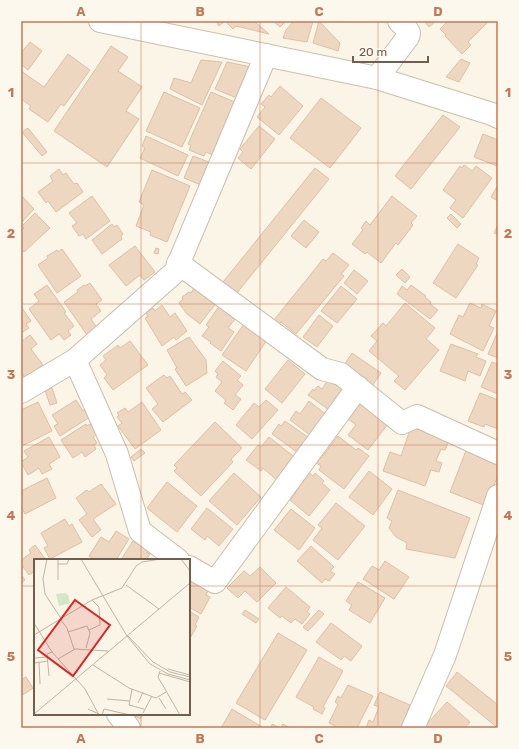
<svg xmlns="http://www.w3.org/2000/svg" width="519" height="749" viewBox="0 0 519 749" font-family="Rubik,sans-serif">
	<rect width="100%" height="100%" fill="#faf5e7"/>
	<path fill="#edd7c1" stroke="#debfa3" d="M216,21H225L219,26Z
		M225,21H254L269,34L236,26L233,29Z
		M273,21H286L280,27Z
		M294,21H313L307,42L283,38L286,30Z
		M319,21L340,43L338,51L313,43Z
		M424,21H436L429,27Z
		M448,21H489L468,42L471,45L462,54L445,36L446,35L440,29Z
		M30,42L42,51L28,70L21,64V53Z
		M111,46L128,57L118,71L142,87L126,111L139,119L107,167L54,131Z
		M68,54L90,70L64,106L61,104L48,122L29,109L31,106L21,99V71L44,87Z
		M461,59L470,63L459,82L446,77Z
		M201,60L222,62L202,105L170,89L174,78L191,83Z
		M227,62L251,67L244,101L215,89Z
		M280,86L303,106L279,135L257,117L265,107L261,104L269,95L271,97Z
		M164,92L200,108L182,147L146,131Z
		M211,92L242,105L219,158L206,152L204,156L189,150L191,145L188,144Z
		M321,98L361,128L330,168L290,138Z
		M443,115L460,127L411,189L395,176Z
		M259,126L275,139L251,169L238,158L243,152L240,149Z
		M28,128L47,152L42,156L22,132Z
		M483,134L498,140V163L497,166L474,157Z
		M146,136L188,155L178,176L140,158L145,148L142,146Z
		M193,156L214,164L206,187L184,178Z
		M464,165L472,171L476,166L492,178L463,218L450,208L456,200L443,190L460,166L462,168Z
		M315,168L329,179L237,293L223,282Z
		M59,169L63,175L66,173L74,184L77,183L83,192L56,212L48,201L46,203L38,192L53,181L50,176Z
		M152,170L190,186L167,242L150,235L151,232L136,226L144,205L139,202Z
		M498,185V201L491,197Z
		M21,195L34,209L21,223Z
		M92,196L110,221L86,239L83,234L79,236L72,226L77,223L69,213Z
		M392,196L417,216L411,223L413,225L398,245L396,243L381,263L367,252L365,254L352,244L363,230L361,228L366,221L370,225Z
		M35,213L50,228L24,252L21,249V231L24,228L22,226Z
		M451,214L461,224L457,228L447,218Z
		M304,220L319,232L306,248L291,236Z
		M112,224L114,227L117,225L123,234L121,236L122,239L102,254L92,240Z
		M498,225V234L494,233Z
		M458,244L479,258L476,264L478,265L456,298L433,283Z
		M135,246L155,272L144,280L140,275L126,286L109,265Z
		M156,248L159,249L158,254L154,253Z
		M62,249L81,276L57,293L38,265L48,258L47,256L57,250L58,252Z
		M333,253L349,265L341,274L344,276L296,334L281,322L279,324L274,320L323,259L326,261Z
		M402,269L410,277L405,283L396,275Z
		M354,270L368,281L357,294L344,283Z
		M90,283L102,300L96,304L101,311L91,319L97,328L87,335L64,302L78,292L77,290L84,285L85,286Z
		M47,285L66,312L64,313L74,326L68,331L71,335L64,340L59,334L51,340L29,309L39,301L34,294Z
		M411,285L426,296L425,297L431,302L430,304L438,310L430,319L397,294L402,286L407,290Z
		M195,286L217,302L200,324L187,314L179,303L183,299L182,297L189,292L191,293Z
		M341,286L357,299L337,323L321,311Z
		M405,303L435,328L426,339L439,350L405,390L394,381L399,376L369,351L377,341L371,336L383,323L386,326Z
		M470,303L481,308L482,304L496,311L489,326L494,328L483,351L450,334L459,315L463,317Z
		M162,305L170,317L175,313L187,331L176,340L174,337L162,346L145,318L148,317L146,313L153,308L155,311Z
		M220,305L234,316L233,318L235,319L228,328L234,332L221,351L210,343L211,342L202,336L209,327L206,325Z
		M22,308L31,321L26,324L29,328L21,333V309Z
		M319,315L333,326L317,347L303,337Z
		M244,324L267,340L246,371L222,355Z
		M498,331V358L488,354Z
		M30,335L37,344L31,349L43,365L25,378L21,372V342Z
		M189,337L206,360L207,373L186,386L175,369L177,368L167,350Z
		M130,341L148,365L113,390L104,378L107,375L100,365L106,360L103,356L118,345L120,348Z
		M451,344L478,354L476,357L486,361L480,376L468,371L465,381L440,371Z
		M352,353L381,373L372,386L343,367Z
		M288,360L305,374L282,403L265,389Z
		M223,361L241,376L237,380L243,385L235,395L241,399L233,410L224,403L226,400L215,391L222,382L216,377L218,374L215,371Z
		M492,362L498,364V394L481,387Z
		M164,375L167,378L170,376L182,394L185,392L192,400L163,422L152,409L158,404L146,388Z
		M330,377L348,391L332,412L308,395L313,389L314,391L318,386L322,389Z
		M52,388L57,403L50,405L45,390Z
		M480,393L498,400V429L485,424L484,427L468,421Z
		M364,399L391,420L368,450L348,435L356,425L348,419Z
		M76,400L83,411L85,410L90,417L60,436L54,426L58,424L52,415Z
		M266,400L278,410L252,439L236,425L254,403L259,407Z
		M309,401L328,416L314,438L290,420L296,411L300,414Z
		M38,402L52,431L22,446L21,444V425H22L21,423V410Z
		M142,402L161,430L135,449L118,426L122,423L117,417L119,415L117,413L125,408L128,412Z
		M285,421L312,440L301,455L272,434L279,424L281,426Z
		M215,422L242,448L231,459L233,462L201,496L174,471L177,468L174,465Z
		M86,424L87,426L90,424L97,434L93,437L97,443L94,445L96,449L85,457L82,452L73,458L61,440Z
		M411,427L428,433V431L449,441L445,450L441,449L436,461L442,463L439,472L431,470L425,486L383,471L390,452L401,456Z
		M338,436L356,450L358,448L369,456L344,489L319,470L321,466L315,462L321,453L323,456Z
		M49,437L60,457L49,464L52,469L42,474L39,468L28,475L21,462L28,457L24,451Z
		M269,437L293,456L287,464L291,467L279,482L263,468L261,471L246,460L258,445L261,447Z
		M467,448L498,460V475L486,506L450,492Z
		M141,449L145,453L134,461L131,457Z
		M305,469L313,476L315,473L324,481L322,483L330,490L309,516L290,500L296,493L290,487Z
		M369,471L392,489L373,515L349,497Z
		M234,473L261,497L237,525L209,501Z
		M47,478L56,498L25,514L21,506V491Z
		M167,482L197,506L177,532L147,508Z
		M101,484L116,504L93,519L101,530L92,537L79,520L87,514L76,498L87,490L89,492Z
		M398,490L470,518L455,558L406,549L407,543L396,537L389,528L392,521L387,518Z
		M336,503L365,526L338,560L313,540L322,528L318,525Z
		M207,508L233,529L219,546L207,536L205,540L191,529Z
		M291,509L315,528L299,550L274,530Z
		M65,519L69,526L72,524L82,542L50,559L44,548L48,546L41,533Z
		M116,531L129,539L116,560H95L89,556L101,537L109,542Z
		M133,541L148,551L147,553L150,554L146,560H147H121Z
		M35,545L46,560H35V571L29,575L21,564V560L31,553L29,550Z
		M311,546L334,567L330,571L335,574L329,581L325,579L322,583L297,561Z
		M385,561L409,577L394,599L363,579L372,566L379,570Z
		M260,567L276,583L257,602L245,591L238,598L227,588L244,571L250,576Z
		M21,575L25,580L21,583Z
		M189,578L209,589L206,595L210,597L201,614L189,607Z
		M358,582L385,598L370,623L349,610L352,605L346,601Z
		M286,587L310,607L307,612L310,614L302,624L295,619L291,623L282,616L280,618L268,608Z
		M245,610L259,619L256,623L242,614Z
		M319,610L324,614L308,631L303,627Z
		M189,611L199,617L195,625L197,626L189,640Z
		M331,623L362,646L351,661L344,656L341,660L316,642Z
		M278,633L307,650L265,720L236,703Z
		M319,657L343,671L323,707L325,708L322,714L313,709L314,707L296,697Z
		M457,672L498,705V728L446,686Z
		M26,677L33,688L21,696V680Z
		M348,685L373,696L357,728H339L329,723L338,704L335,702L338,696L341,698Z
		M380,692L410,705L401,728H366L369,720L373,722L379,707L374,705Z
		M447,702L470,722L465,728H427L425,726Z
		M232,709L262,727V728H221Z
		M132,714H143L140,719Z
		M272,724L280,728H271Z
		M283,724L290,728H281Z"/>
	<g fill="none" stroke-linecap="round" stroke-linejoin="round">
		<g stroke="#cbbdae" stroke-width="24">
			<path id="street" d="M377,78L408,37L409,33L406,28L399,21
				M178,263L322,369L341,374L402,423L417,416L498,453
				M75,360L117,454L140,531L178,560
				M21,392L75,360L175,272L266,55
				M189,567L215,582L358,387
				M118,714L129,728
				M413,728L445,655L498,496"/>
		</g>
		<g stroke="#cdbeac" stroke-width="24">
			<path id="secondary" d="M100,21L377,78L492,114L498,117"/>
		</g>
		<use href="#street" stroke="#fff" stroke-width="22"/>
		<use href="#secondary" stroke="#fff" stroke-width="22"/>
	</g>
	<path fill="none" stroke="#c47956" stroke-width="1" stroke-opacity="0.55" d="M141,21V560M260,21V728M378,21V728M21,163H498M21,304H498M21,445H498M21,586H35M189,586H498M141,714V728"/>
	<g transform="translate(34 559)">
		<rect width="156" height="156" fill="#faf5e7"/>
		<path d="M31,34L34,36L36,44L25,47L22,35Z" fill="#d1e7c7"/>
		<path fill="none" stroke="#c0b4a5" stroke-width="1" d="M13,0L9,20L11,35L28,61M24,0V21M47,0L93,77M147,0L156,12M24,5H33L35,0M92,26L125,50M27,61L33,69L40,90M0,64L18,93L51,130L65,156M55,71L66,66L65,48L58,41M34,73L53,67L56,74L52,89M0,76L58,41L88,29L102,7L108,3L127,0M93,77L116,105L134,115L156,121M94,77L119,103L136,113L156,118M0,99L13,98M24,100L41,90L74,92M5,103L6,125M0,104L14,102M59,106L95,129L122,139L132,133M134,110L156,116M126,112L124,118L146,156M125,114L156,123M15,117L13,95L18,93M98,130L95,146L110,150M125,139L132,150M73,140L95,142M104,144L109,133M54,150L65,155M109,154L118,137M0,155L156,24M68,156L70,150L96,156"/>
		<path fill="#d62828" fill-opacity="0.15" stroke="#d62828" stroke-width="2" d="M41,41L76,66L39,117L4,91Z"/>
		<rect width="156" height="156" fill="none" stroke="#725e4e" stroke-width="2"/>
	</g>
	<rect width="519" height="749" fill="none" stroke="#fdf8ed" stroke-width="44"/>
	<path d="M353 56v6h75v-6" fill="none" stroke="#725e4e" stroke-width="2"/>
	<text x="359" y="56" font-size="12" fill="#725e4e" stroke="#fdf8ed" stroke-width="3" paint-order="stroke">20 m</text>
	<rect x="22" y="22" width="475" height="705" fill="none" stroke="#c47956" stroke-width="1.5"/>
	<g font-size="13" text-anchor="middle" font-weight="bold" fill="#c47956">
		<text x="81" y="16">A</text>
		<text x="200" y="16">B</text>
		<text x="319" y="16">C</text>
		<text x="438" y="16">D</text>
		<text x="11" y="97">1</text>
		<text x="508" y="97">1</text>
		<text x="11" y="238">2</text>
		<text x="508" y="238">2</text>
		<text x="11" y="379">3</text>
		<text x="508" y="379">3</text>
		<text x="11" y="520">4</text>
		<text x="508" y="520">4</text>
		<text x="11" y="661">5</text>
		<text x="508" y="661">5</text>
		<text x="81" y="743">A</text>
		<text x="200" y="743">B</text>
		<text x="319" y="743">C</text>
		<text x="438" y="743">D</text>
	</g>
</svg>
